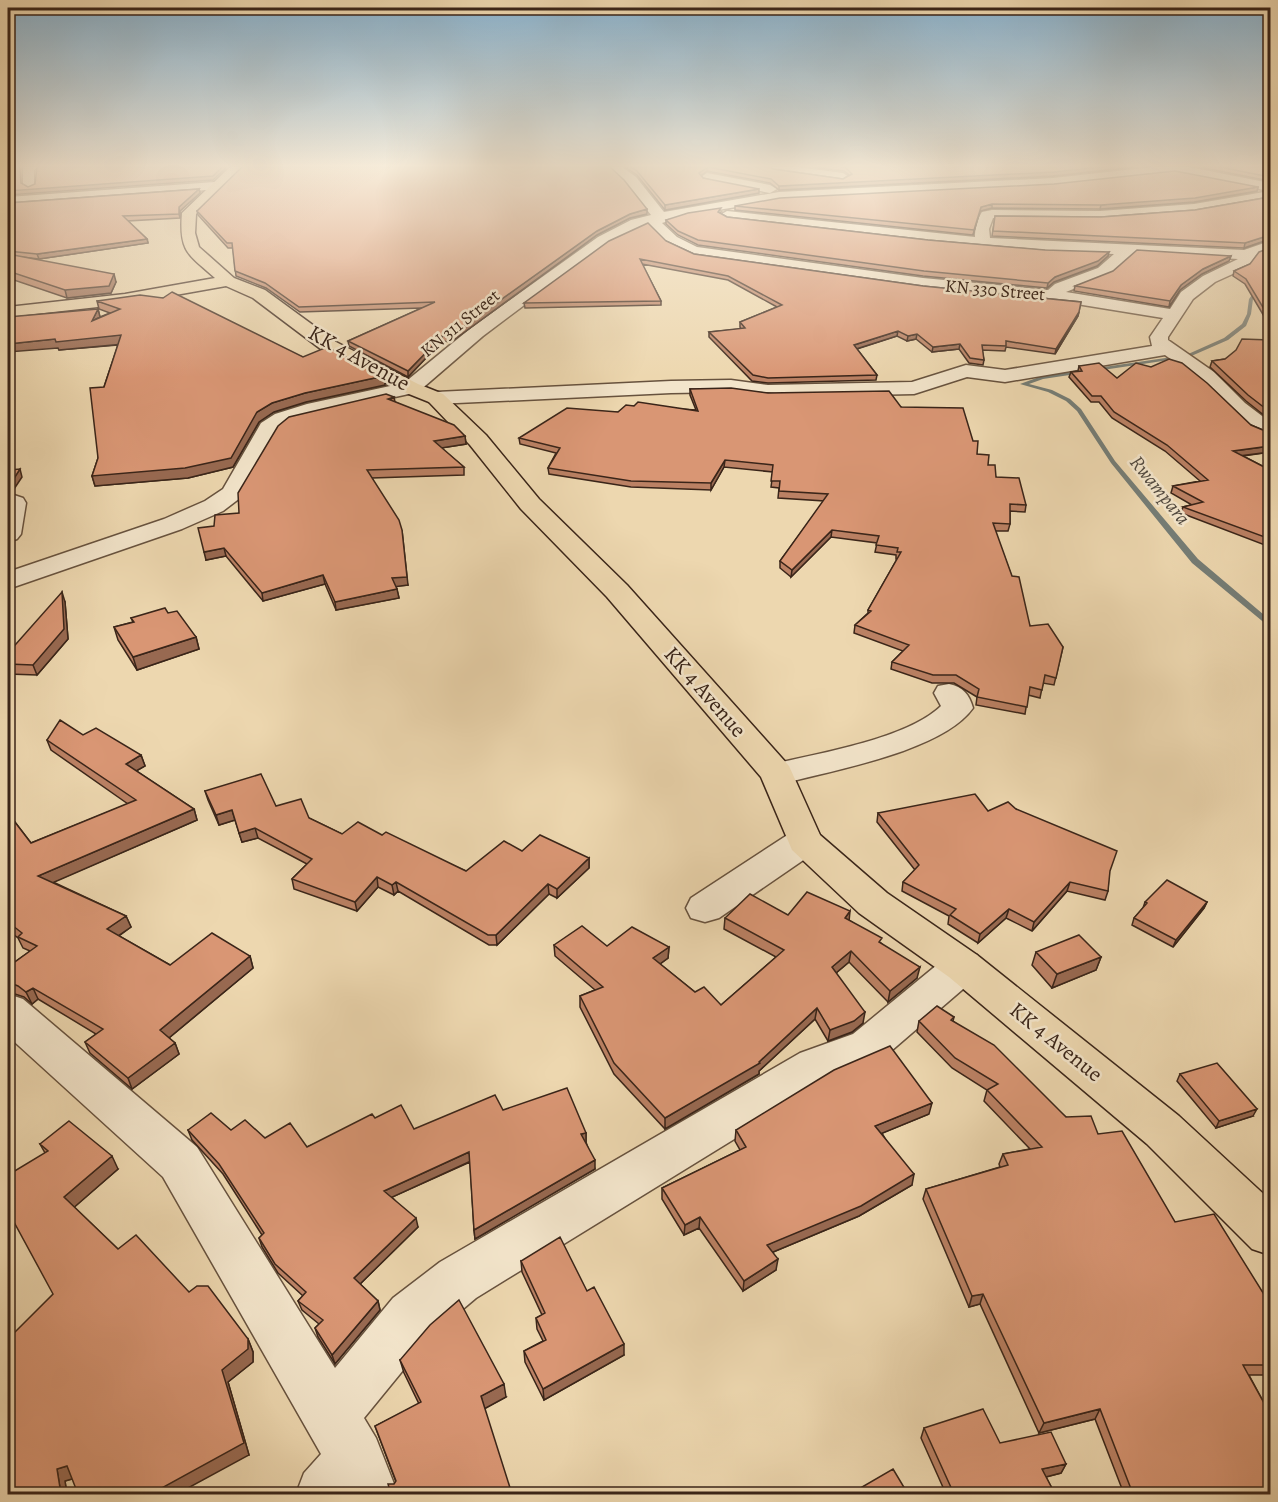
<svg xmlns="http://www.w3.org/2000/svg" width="1278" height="1502" viewBox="0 0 1278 1502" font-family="Alegreya,serif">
	<rect width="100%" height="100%" fill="#edd7af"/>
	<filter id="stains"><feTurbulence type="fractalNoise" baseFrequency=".00333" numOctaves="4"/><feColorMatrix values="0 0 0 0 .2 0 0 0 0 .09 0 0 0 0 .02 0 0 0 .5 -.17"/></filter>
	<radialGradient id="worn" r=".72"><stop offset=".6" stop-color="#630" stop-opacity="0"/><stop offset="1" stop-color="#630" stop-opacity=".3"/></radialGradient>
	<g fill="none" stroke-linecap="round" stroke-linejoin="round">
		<path fill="#757d76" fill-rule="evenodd" d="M1268,282H1270V285L1261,290L1253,299L1251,314L1246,326L1228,340L1189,357L1043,379L1029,384L1052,390L1070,399L1081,409L1115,461L1198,559L1270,620V625H1267L1192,563L1111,463L1077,411L1066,401L1048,392L1020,384L1042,376L1186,355L1224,338L1242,324L1247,314L1249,299L1257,288Z"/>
		<g stroke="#67523e" stroke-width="3">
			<path id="minor" d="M23,167H37L34,170V188L29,189L23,185Z
				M609,167H622L636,177L664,212L779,192L1053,178L1153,167H1189L1270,183L1269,191L1174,172L1053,186L779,200L687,215L662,223L677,237L697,247L923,278L1048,290L1055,284L1098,268L1114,254L1044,252L928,242L727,219L720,215L727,211L975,237C975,228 977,220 982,212L992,210L1100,211L1194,204L1270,191V199L1194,212L1100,219L993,218L989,229L990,238L1244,250L1270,241V250L1256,255L1248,267L1215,282L1193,299L1168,337V340L1214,372L1245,403L1270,422V438C1244,433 1220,396 1199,380C1188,371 1176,363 1165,355L1005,382L967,377L914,394L768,397L731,392L671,393L436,404L429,402L426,398L429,394L436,392L671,381L731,380L768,385L912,382L966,365L1005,370L1152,346L1150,337L1163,318L1052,300L923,288L694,256L667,243L648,224L608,243L539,294L483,336L418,392L312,415L289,422L278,432L240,498L223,511L182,529L8,589V572L164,519L205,501L223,489L261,423L275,414L307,404L404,383L471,328L598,237L631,220L651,215L626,183ZM1135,253L1238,259L1203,276L1181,292L1170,309L1066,292L1110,274Z
				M767,167H797L843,173L849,177L843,181L773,171Z
				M707,173L770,185L777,189L770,193L703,180L701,177Z
				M215,182L220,183L221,186L220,189L8,205V197Z
				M8,493L23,498L26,503L21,534L17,539L8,542Z
				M949,684C963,687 969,694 973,708C942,752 829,771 777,785L765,782L760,774L765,766C813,754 906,740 941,706L934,693L938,686Z
				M805,829L818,832L823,841L818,850L719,918L705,922L691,918L686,908L691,898L792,832Z
				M963,951L977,955L983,966L977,977L883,1058L832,1079L476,1298L431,1336L364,1418L376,1438L398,1494H296L304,1473L321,1454L163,1177L8,1036V994L23,999L197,1147L335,1368L393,1298L440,1262L800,1053L853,1034L949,955Z"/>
		</g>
		<g stroke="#3a2519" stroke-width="3">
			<path id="major" d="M230,167H243L196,214L195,233L199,247L234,278L265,290L336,342L418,384L443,394L486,435L539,499L627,585L789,766L820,835L887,893L977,955L1179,1116L1270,1200V1255L1252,1249L1147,1144L949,977L859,913L792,850L761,777L607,597L521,509L470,445L429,402L404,392L322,350L253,298L226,286L125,304L8,317V307L125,294L215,278C188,254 179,252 182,213Z"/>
		</g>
		<use href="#minor" fill="#f3e5cb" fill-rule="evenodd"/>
		<use href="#major" fill="#edd7af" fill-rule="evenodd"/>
	</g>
	<path fill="#bb8164" stroke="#3a2519" stroke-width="1.5" d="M625,167H770L773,169L843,179L849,175L844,171L812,167H1135L1053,176L779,190L770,183L707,171L701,175L703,178L759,193L665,210L637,175Z
		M1199,167H1270V181Z
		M1258,187L1257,191L1194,202L1100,209L992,208L980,211L973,235L735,210V206Z
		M199,189L200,193L180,211V218L128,221L147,239L148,243L39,259L22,257L116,282L111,293L67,298L8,278V203Z
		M1270,197V239L1244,248L992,236L995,216L1101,217L1195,210Z
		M197,211L647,214L630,218L597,235L451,342L442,341L408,377L349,346L348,341L422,308L300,312L266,288L236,276L233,248H228L198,215Z
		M721,212L720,213L727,217L928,240L1108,256L1097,266L1054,282L1047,288L923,276L698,245L678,235L666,224V220Z
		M666,241L694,254L923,286L1081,302L1078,316L1055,354L1006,347L1005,351L982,350L984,360L983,365L969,363L959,349L932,352L916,339L907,341L897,336L857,349L877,375L876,380L768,383L752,381L709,337V332L741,329L740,327V322L777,307L728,280L642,264L661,301V305L525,308L524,303Z
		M1270,248V325L1268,323L1245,284L1233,276L1234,271L1250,264Z
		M1231,256L1229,261L1202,274L1180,290L1169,307L1074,291L1075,286Z
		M97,301L303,357L385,385L306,402L274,412L259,422L233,467L188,478L95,486L92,476L98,458L104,387L118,345L59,350L58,348L98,309L100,317L110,313L99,309Z
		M1270,340V420L1246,401L1210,367L1212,361L1225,359Z
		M1079,366L1117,378L1251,425L1270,433V452L1243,456L1270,470V547L1181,513L1183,507L1192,505L1171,493L1173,486L1200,481L1165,451L1112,418L1099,402H1091L1069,377L1071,372L1078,371Z
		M690,389L768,393L901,407L977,454L988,465L996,477L1026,505L1025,512L1010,511V524L1008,531H995L1030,626L1063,647L1054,685L1043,683L1040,698L1028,695L1025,714L976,705L977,697L954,683H932L891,669L892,662L903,651L854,633L855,625L868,613V610L897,559H896V555L875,552L877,543L831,537L791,577L780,568V561L824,501L778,498L779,488L771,487L773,472L724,467L711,490L631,487L549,474L548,468L556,453L520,444L519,438L618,412L634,406L696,410L690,395Z
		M394,397L395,402L465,436L466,444L441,448L464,467V475L372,478L408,585L396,586L399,598L336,610L325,584L263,601L226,556L206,560L214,526L239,513Z
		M65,602L68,639L37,675L8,674V653Z
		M168,613L196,637L199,649L137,670L118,640L114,627L133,622L131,618Z
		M83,735L141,755L145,766L136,771L194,809L197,820L53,882L126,916L131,927L119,936L170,965L250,956L253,968L169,1038L175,1043L179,1054L132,1089L90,1053L85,1042L96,1034L38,999L32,1004L24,997L9,992L8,993V967L30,951L23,948L18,938L8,930V813L31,843L128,804L51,750L47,740Z
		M205,791L276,806L309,818L342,834L382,835L466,871L522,851L589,858V868L557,898L549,894L497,945H489L398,891L394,895L378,887L357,911L294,889L292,879L307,864L258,838L242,842L235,820L219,825L208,800Z
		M1016,809L1109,872L1108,891L1105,900L1067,891L1032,931L1006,918L978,943L948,924L949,916L902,891L903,882L915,870L877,822L878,813L988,811Z
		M1145,902H1207L1204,908L1173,947L1132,925L1134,918L1143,908Z
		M788,915L849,920L881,943L917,978L888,1002L849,962L836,973L863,1023L852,1032L828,1041L815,1019L759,1071V1074L665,1129L614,1074L580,1007V996L595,990L555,956L554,945L669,947L668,958L660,964L695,992L721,1005L776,957L724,929L725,918Z
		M1036,952L1101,957L1096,970L1052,988L1032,965Z
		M954,1017L953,1021L1066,1117L1098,1134L1175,1222L1270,1304V1375H1249L1270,1414V1494H1124L1095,1419L1039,1433L980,1304L969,1307L923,1199L926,1189L1000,1167L999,1164L1003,1154L1030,1149L984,1101L987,1090L952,1068L917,1032L919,1021Z
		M1180,1074L1253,1116L1216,1128L1177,1081Z
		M503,1110L586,1133V1142L595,1169L475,1239L474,1230L470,1162L392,1197L418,1227L360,1284L378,1301L380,1310L335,1364L318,1337L315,1328L319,1324L302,1310L298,1301L303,1296L278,1273L262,1247L259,1238L262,1235L223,1174L192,1140L188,1130H231L307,1147L375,1118L414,1129Z
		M929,1114L882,1133L912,1185L859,1216L773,1252L776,1270L743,1291L699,1228L684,1235L662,1199V1188L740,1150L735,1141L736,1130Z
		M40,1144L118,1169L74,1207L118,1249L189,1292L248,1339L253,1352V1362L228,1382L249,1455L72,1479L65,1481L67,1494H8L53,1294L45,1153Z
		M521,1261L587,1291L624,1355L544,1400L525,1362L524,1351L543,1341L537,1329L536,1318L542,1315L522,1272Z
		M400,1360L506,1397L485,1408L396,1482L375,1426L419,1404L404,1373Z
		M924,1428L1000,1443L1066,1464L1061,1473L1046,1477L1055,1494H946L921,1438Z"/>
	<path fill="#986951" stroke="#3a2519" stroke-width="1.5" d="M222,167H227L213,180L8,195V191Z
		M708,167L707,171L699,177V173Z
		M1100,167H1135L1053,176L779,190V186Z
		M1258,187L1257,191L1194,202L1100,209L1101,205Z
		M199,189L200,193L180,211V218L179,214V207Z
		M759,189V193L665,210V205Z
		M992,204V208L980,211L973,235L981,207Z
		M647,209V214L630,218L597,235L451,342L450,336L597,231L630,214Z
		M1270,235V239L1244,248L1245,243Z
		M147,239L148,243L39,259L37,254Z
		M1109,252L1108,256L1097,266L1054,282L1047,288L1048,283L1055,277Z
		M1231,256L1229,261L1202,274L1180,290L1169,307L1170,301L1181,285L1203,269Z
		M114,274L116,282L111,293L67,298L65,290Z
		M98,309L100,317L92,321Z
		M1079,312L1078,316L1055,354L1056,349Z
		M898,331L897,336L853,350L854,345Z
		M917,334L916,339L907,341L908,336Z
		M121,335L124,344L59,350L58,348L8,352V344L55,339Z
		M442,336V341L408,377V371Z
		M960,344L959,349L932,352L933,347Z
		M384,376L385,385L306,402L274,412L259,422L233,467L188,478L95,486L92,476L257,412L272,403L305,393Z
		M465,436L466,444L435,449L434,441Z
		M1270,446V452L1231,457L1233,451Z
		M725,460L724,467L711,490V483Z
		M20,469L22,477L12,492L8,493V485Z
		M402,530L408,585L393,587L392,578Z
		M832,530L831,537L791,577L792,570Z
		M224,548L226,556L206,560L204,552Z
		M323,575L325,584L263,601L262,593Z
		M397,589L399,598L336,610L335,602Z
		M62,592L65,602L68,639L37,675L33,665Z
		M196,637L199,649L137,670L133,657Z
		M141,755L145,766L129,775L126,764Z
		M194,809L197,820L43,887L38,876Z
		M232,810L235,820L219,825L216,815Z
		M255,828L258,838L242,842L239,833Z
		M589,858V868L557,898V889Z
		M377,877L378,887L357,911L355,902Z
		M396,882L398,891L394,895L392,885Z
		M1070,882L1067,891L1032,931L1034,922Z
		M548,884L549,894L497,945L496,935Z
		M1207,902L1204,908L1173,947L1176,940Z
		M1009,909L1006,918L978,943L980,934Z
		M850,911L849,922L845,918Z
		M126,916L131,927L112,940L107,929Z
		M669,947L668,958L653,969V958Z
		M851,951L849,962L830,978L832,967Z
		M250,956L253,968L164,1042L160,1030Z
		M1101,957L1096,970L1052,988L1057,974Z
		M920,967L917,978L888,1002L890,991Z
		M33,988L38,999L32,1004L26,992Z
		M817,1008L815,1019L759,1071V1074L665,1129V1118L759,1062Z
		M865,1012L863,1023L852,1032L828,1041L830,1030Z
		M175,1043L179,1054L132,1089L128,1078Z
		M932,1103L929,1114L873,1137L875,1126Z
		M1257,1109L1253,1116L1216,1128L1219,1121Z
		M586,1133V1142L582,1144L581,1134Z
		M469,1152L471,1161L386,1200L384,1191Z
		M112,1156L118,1169L71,1210L64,1197Z
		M595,1160V1169L475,1239L474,1230Z
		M914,1174L912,1185L859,1216L766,1255L767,1245Z
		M700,1217L699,1228L684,1235L685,1225Z
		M416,1218L418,1227L357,1287L354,1278Z
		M778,1259L776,1270L743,1291L744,1281Z
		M983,1294L980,1304L969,1307L972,1296Z
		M378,1301L380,1310L335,1364L332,1355Z
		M248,1339L253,1352V1362L228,1382L249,1455L177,1494H160L158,1490L222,1370Z
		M624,1344V1355L544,1400L543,1389Z
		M504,1384L506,1397L484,1409L481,1396Z
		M1100,1409L1095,1419L1039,1433L1044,1423Z
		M1066,1464L1061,1473L1038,1479L1042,1469Z
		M67,1466L75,1478L65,1481L67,1494H61L57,1469Z"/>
	<path fill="#d99674" stroke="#3a2519" stroke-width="1.5" d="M8,167H20L21,183L28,187L35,184L37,167H222L213,176L8,191Z
		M242,167H610L624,180L647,209L630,214L597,231L450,336H442L408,371L348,341L435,302L299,307L265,283L235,271L232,243H227L197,211Z
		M631,167H770L773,169L843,179L852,174L845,167H841H1100L1054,172L779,186L771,179L708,167L699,173L703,178L759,189L665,205L637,171Z
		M1220,167H1270V177Z
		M1175,171L1258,187L1195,198L1101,205L992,204L981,207L974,230L735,206L780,198L1054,184Z
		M199,189L179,207V214L123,216L147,239L37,254L8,251V203Z
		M1270,197V235L1245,243L993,231L995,216L1101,217L1195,210Z
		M721,208L718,212L727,217L928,240L1045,250L1109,252L1098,261L1055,277L1048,283L924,271L698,240L678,231L666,220L688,213Z
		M648,223L666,241L694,254L923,286L1081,302L1079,312L1056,349L1006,341V346L982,345L984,360L970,358L960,344L933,347L917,334L908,336L898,331L854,345L877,375L768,378L753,375L709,332L745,328L740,322L782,305L728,276L640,259L661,301L524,303L609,241Z
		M1270,248V319L1246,279L1234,271L1250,264L1259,252Z
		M1137,250L1231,256L1203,269L1181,285L1170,301L1075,286L1113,271Z
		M8,254L114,274L109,286L65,290L8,271Z
		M172,292L303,357L327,347L384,376L305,393L272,403L257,412L231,458L185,468L92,476L98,458L90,388L104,387L121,335L56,342L55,339L8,344V317L98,309L92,321L120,309L97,301L140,295L163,298Z
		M1242,339L1270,340V412L1248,395L1212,361L1225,359L1236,350Z
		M1169,359L1182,363L1207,383L1251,425L1270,433V446L1233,451L1270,470V539L1183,507L1203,502L1173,486L1208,480L1167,445L1114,412L1101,396H1092L1071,372L1082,371L1079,366L1099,363L1117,378L1136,363L1151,367Z
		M731,388L768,393L889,391L901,407L963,408L973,441H978L977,454L989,455L988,465H995L996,477L1019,478L1026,505L1010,504V524L993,523L1012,576L1019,577L1030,626L1048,624L1063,647L1056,678L1045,675L1042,690L1030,687L1027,707L977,697L979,689L956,675H933L892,662L909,645L855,625L871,611L868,610L901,552H897L898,548L876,545L879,536L832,530L792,570L780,561L828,494L779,491L780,481H771L773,465L725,460L711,483L631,481L548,468L560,448L519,438L567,408L618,412L626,405L634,406L638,402L698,411L690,389Z
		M386,394L394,397L388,399L454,425L465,436L434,441L464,467L367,470L399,520L402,530L407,577L392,578L397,589L335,602L323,575L262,593L224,548L204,552L198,528L214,526L215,515L239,513L238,493L278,426L289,417Z
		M20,469L10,485H8V470Z
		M62,592L64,629L33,665L8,664V653Z
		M165,608L168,613L177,611L196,637L133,657L114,627L134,622L131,618Z
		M60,720L83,735L96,728L141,755L126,764L194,809L38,876L126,916L107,929L170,965L212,933L250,956L160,1030L175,1043L128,1078L85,1042L103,1029L33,988L26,992L18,986L8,982V967L37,946L18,937L22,933L8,922V813L31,843L136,800L47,740Z
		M261,774L276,806L301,799L309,818L342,834L358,822L382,835L386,832L466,871L504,841L522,851L540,835L589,858L557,889L548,884L496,935H488L396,882L392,885L377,877L355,902L292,879L312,859L255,828L239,833L232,810L216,815L205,791Z
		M975,794L988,811L1008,802L1016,809L1117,851L1110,871L1108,891L1070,882L1034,922L1009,909L980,934L950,915L956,909L903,882L919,865L878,813Z
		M1167,880L1207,902L1176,940L1134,918L1147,903L1145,902Z
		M807,892L850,911L845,918L882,938L879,942L920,967L890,991L851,951L832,967L865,1012L854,1021L830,1030L817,1008L759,1062L760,1063L665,1118L614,1063L580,996L603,987L554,945L582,926L607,946L632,927L669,947L653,958L695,992L704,987L721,1005L784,950L725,918L750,894L788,915Z
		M1079,935L1101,957L1057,974L1036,952Z
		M937,1006L954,1017L951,1020L994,1045L1066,1117L1091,1116L1098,1134L1122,1131L1175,1222L1214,1214L1270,1304V1365H1243L1270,1414V1488L1253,1492L1254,1494H1133L1100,1409L1044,1423L983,1294L972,1296L926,1189L1008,1165L1003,1154L1042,1147L987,1090L998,1084L955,1058L919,1021Z
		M890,1046L932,1103L875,1126L914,1174L861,1206L767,1245L778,1259L744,1281L700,1217L685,1225L662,1188L746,1147L736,1130L834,1070Z
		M1217,1063L1257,1109L1219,1121L1180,1074Z
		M567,1088L586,1133L581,1134L595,1160L474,1230L469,1152L384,1191L416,1218L354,1278L378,1301L332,1355L315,1328L323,1320L298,1301L306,1292L275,1264L259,1238L264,1233L219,1164L188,1130L211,1113L231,1130L245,1120L265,1138L290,1123L307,1147L372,1114L375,1118L401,1105L414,1129L495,1095L503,1110Z
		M69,1121L112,1156L64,1197L118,1249L136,1235L189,1292L197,1286H208L248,1339V1349L222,1370L244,1443L158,1490L160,1494H78L67,1466L57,1469L61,1494H8V1339L53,1294L8,1211V1175L48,1151L40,1144Z
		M560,1237L587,1291L594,1287L624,1344L543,1389L524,1351L546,1340L536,1318L545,1313L521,1261Z
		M459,1300L504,1384L481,1396L512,1494H391L388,1484H394L396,1481L375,1426L421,1402L400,1360L430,1325Z
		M983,1409L1000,1443L1051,1432L1066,1464L1042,1469L1055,1494H954L924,1428Z
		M893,1469L908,1494H850Z"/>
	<linearGradient id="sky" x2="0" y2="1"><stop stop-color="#89b5d3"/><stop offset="0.44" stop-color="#f7eddb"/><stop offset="1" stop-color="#f7eddb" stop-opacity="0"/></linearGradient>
	<rect width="1278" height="377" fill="url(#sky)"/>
	<g text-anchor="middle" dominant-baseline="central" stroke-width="5" stroke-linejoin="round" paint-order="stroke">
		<g font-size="18" fill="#3a2519" stroke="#f3e5cb">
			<text transform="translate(995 290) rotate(5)">KN 330 Street</text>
			<text transform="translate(460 323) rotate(-39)">KN 311 Street</text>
		</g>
		<g font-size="20" font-style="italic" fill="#524a40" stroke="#f3e5cb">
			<text transform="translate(1160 490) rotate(51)">Rwampara</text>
		</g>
		<g font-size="22" fill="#3a2519" stroke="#f3e5cb">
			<text transform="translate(359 358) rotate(29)">KK 4 Avenue</text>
			<text transform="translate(705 692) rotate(49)">KK 4 Avenue</text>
			<text transform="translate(1056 1042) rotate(39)">KK 4 Avenue</text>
		</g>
	</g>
	<rect width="1278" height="1502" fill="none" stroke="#edd7af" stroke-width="30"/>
	<rect x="9" y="9" width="1260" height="1484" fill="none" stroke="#3a2519" stroke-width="3"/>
	<rect x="15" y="15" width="1248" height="1472" fill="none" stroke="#3a2519" stroke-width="1.5"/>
	<rect width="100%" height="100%" filter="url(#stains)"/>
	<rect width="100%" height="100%" fill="url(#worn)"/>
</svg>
